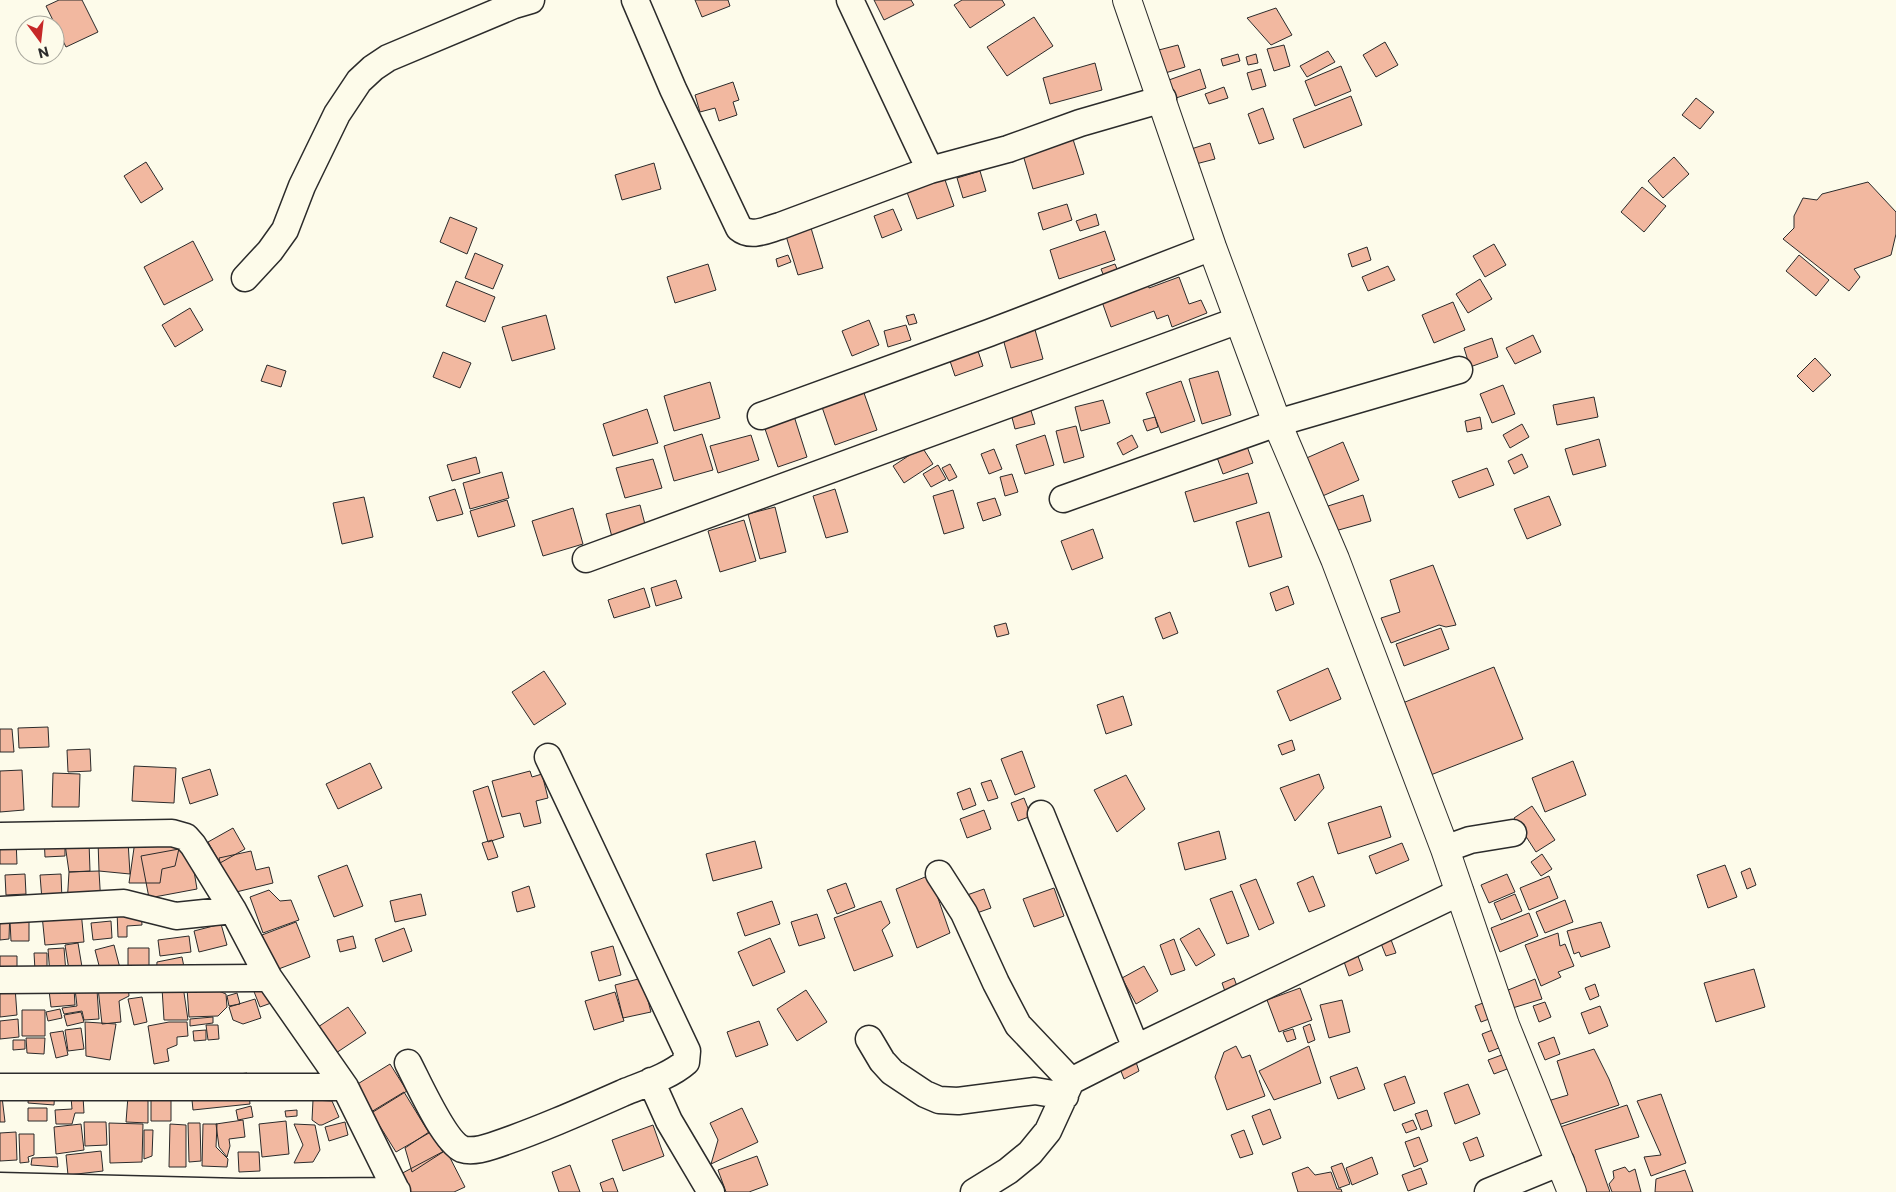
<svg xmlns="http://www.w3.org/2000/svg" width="1896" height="1192" viewBox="0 0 1896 1192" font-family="Commissioner,sans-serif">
	<rect width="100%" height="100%" fill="#fdfbea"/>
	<path fill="#f2b8a0" stroke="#2b2b2b" d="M59,0H82L98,32L66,47L46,6Z
		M695,0H728L730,6L702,17Z
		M874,0H911L914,5L884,20Z
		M962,0H1002L1005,5L970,28L954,5Z
		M1276,8L1292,35L1271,45L1247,18Z
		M1034,17L1053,46L1007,76L987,47Z
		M1385,42L1398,65L1376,77L1363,55Z
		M1178,45L1185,67L1162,74L1155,51Z
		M1284,45L1290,66L1274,71L1267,49Z
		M1328,51L1335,62L1307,77L1300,66Z
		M1238,54L1240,61L1223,66L1221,59Z
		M1256,54L1258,63L1248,65L1246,57Z
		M1095,63L1102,90L1050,104L1043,78Z
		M1341,66L1351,91L1315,106L1305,81Z
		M1200,69L1206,88L1173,99L1166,81Z
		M1261,69L1266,86L1252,90L1247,73Z
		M733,82L739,100L733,102L737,115L719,121L715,108L700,112L695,95Z
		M1224,87L1228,98L1209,104L1205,94Z
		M1351,96L1362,125L1304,148L1293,119Z
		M1696,98L1714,112L1700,129L1682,115Z
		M1263,108L1274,139L1259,144L1248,114Z
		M1071,133L1084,174L1033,189L1021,148Z
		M1210,143L1215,159L1192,165L1188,150Z
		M1674,157L1689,174L1663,198L1648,181Z
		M146,162L163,189L141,203L124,176Z
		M654,163L661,189L622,200L615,175Z
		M980,171L986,191L963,198L957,178Z
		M943,174L954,206L917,219L905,187Z
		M1868,182L1896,212V234L1891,255L1854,269L1860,277L1849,291L1783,239L1794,228V216L1803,198L1817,200L1822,194Z
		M1642,187L1666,206L1644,232L1621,212Z
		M1067,204L1072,220L1043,230L1038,213Z
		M893,209L902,230L882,238L874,216Z
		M1096,214L1099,225L1080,231L1076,221Z
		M450,217L477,228L467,254L440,242Z
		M811,228L823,268L798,275L786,236Z
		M1105,231L1115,260L1059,279L1050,250Z
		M193,241L213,280L164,305L144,267Z
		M1494,244L1506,265L1485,277L1473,256Z
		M1367,247L1371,260L1352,267L1348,254Z
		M475,253L503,265L493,289L465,278Z
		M788,255L791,262L778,267L776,259Z
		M1799,255L1829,280L1816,296L1786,271Z
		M708,264L716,290L675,303L667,277Z
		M1115,264L1119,274L1105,279L1101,269Z
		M1388,266L1395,280L1368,291L1362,277Z
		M1179,277L1189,304L1201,300L1207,313L1172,327L1168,315L1157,319L1154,311L1111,327L1101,299L1147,282L1149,288Z
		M1480,279L1492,299L1468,313L1456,294Z
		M456,281L495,297L485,322L446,306Z
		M1453,302L1465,330L1434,343L1422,315Z
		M190,308L203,330L175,347L162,325Z
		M914,314L917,323L909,325L906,316Z
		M546,315L555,349L512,361L502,327Z
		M869,320L879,345L852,356L842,331Z
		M906,325L911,340L888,347L884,331Z
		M1034,326L1043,359L1011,368L1002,335Z
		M1533,335L1541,352L1515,364L1506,348Z
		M1492,338L1498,357L1470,367L1464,348Z
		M976,345L983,366L955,376L948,355Z
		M443,352L471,363L460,388L433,377Z
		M1815,358L1831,375L1813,392L1797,376Z
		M267,365L286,371L281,387L261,381Z
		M1218,371L1231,415L1202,424L1189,379Z
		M1181,381L1195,421L1161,433L1146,393Z
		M710,382L720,418L674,431L664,396Z
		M1503,385L1515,414L1492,423L1480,394Z
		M864,393L877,430L835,445L822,407Z
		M1594,397L1598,417L1557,425L1553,405Z
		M1103,400L1110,423L1081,431L1075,407Z
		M1029,404L1035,424L1015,429L1010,410Z
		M647,409L658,443L613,456L603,424Z
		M794,416L807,457L778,467L764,426Z
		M1155,417L1158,427L1147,431L1143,420Z
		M1480,417L1482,429L1467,432L1465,421Z
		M1522,424L1529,437L1510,448L1503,435Z
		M1076,426L1084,457L1064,463L1056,431Z
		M702,434L713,470L674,481L664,446Z
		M751,435L759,460L718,473L710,446Z
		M1045,435L1054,465L1025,474L1016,445Z
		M1132,435L1138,447L1123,455L1117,443Z
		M1244,438L1253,463L1223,474L1214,449Z
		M1599,439L1606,466L1573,475L1565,449Z
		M1343,442L1359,480L1318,498L1302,460Z
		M922,447L933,464L904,483L893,466Z
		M994,449L1002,469L989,474L981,454Z
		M1522,454L1528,467L1514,474L1508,461Z
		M476,457L480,473L452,481L447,465Z
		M653,459L662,488L625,498L616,468Z
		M950,464L957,477L949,481L942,468Z
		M938,465L946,479L931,487L923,474Z
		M1487,468L1494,485L1459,498L1452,481Z
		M502,472L509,498L470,509L463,483Z
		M1248,473L1257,503L1194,522L1185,492Z
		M1012,474L1018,492L1005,496L1000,477Z
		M455,489L463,514L437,521L429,497Z
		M835,489L848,532L826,538L813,496Z
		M953,490L964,528L944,534L933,496Z
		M1363,495L1371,521L1335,531L1328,506Z
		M1549,496L1561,525L1527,539L1514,509Z
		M364,497L373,537L342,544L333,503Z
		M995,498L1001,515L983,521L977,503Z
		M507,500L515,526L478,537L470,511Z
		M640,505L647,532L613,541L606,514Z
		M775,507L786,552L760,559L748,514Z
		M573,508L583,544L543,556L532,521Z
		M1269,512L1282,557L1249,567L1236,522Z
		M744,520L756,561L720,572L708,531Z
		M1093,529L1103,558L1072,570L1061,541Z
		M1433,565L1456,625L1446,627L1439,625L1391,643L1381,618L1400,612L1390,580Z
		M676,580L682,598L656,606L651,588Z
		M1288,586L1294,604L1276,611L1270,593Z
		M644,588L650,607L614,618L608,600Z
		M1170,612L1178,633L1163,639L1155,618Z
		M1006,623L1009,634L997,637L994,626Z
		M1441,628L1449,649L1404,666L1396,644Z
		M1494,667L1523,739L1428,776L1400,704Z
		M1328,668L1341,699L1290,721L1277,691Z
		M544,671L566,704L534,725L512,692Z
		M1123,696L1132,725L1106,734L1097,705Z
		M48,727L49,747L19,748L18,728Z
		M0,729H12L14,752H0Z
		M1292,740L1295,750L1282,755L1278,745Z
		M90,749L91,771L68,772L67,750Z
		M1022,751L1035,787L1015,795L1001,759Z
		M1573,761L1586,795L1545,812L1532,778Z
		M370,763L382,788L338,809L326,784Z
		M134,766L176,768L174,803L132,801Z
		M210,769L218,795L190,804L182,778Z
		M22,770L24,810L0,812V771Z
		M530,771L532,777L542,774L548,798L536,801L541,823L524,827L520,813L502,817L492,781Z
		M53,773L80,774L79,807H52Z
		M1319,774L1324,788L1295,821L1280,788Z
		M1126,775L1145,809L1117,832L1094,790Z
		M991,780L998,798L988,801L981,783Z
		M488,786L504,837L488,842L473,791Z
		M970,788L976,805L963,810L957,793Z
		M1024,798L1031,816L1018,821L1011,803Z
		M1381,806L1391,837L1338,854L1328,823Z
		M1532,806L1555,840L1536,852L1514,818Z
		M984,810L991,829L967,838L960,819Z
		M233,828L245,849L220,863L208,842Z
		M1219,831L1226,859L1185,870L1178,843Z
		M44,836H65V856L45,857Z
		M16,839L17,864H0V840Z
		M492,840L498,857L488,860L482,843Z
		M98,841H128L130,874L99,871Z
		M135,841L180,844L175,866L162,869L160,883H129Z
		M755,841L762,868L713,881L706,854Z
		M89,842L90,871L69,872L65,844Z
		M1402,843L1409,860L1376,874L1369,856Z
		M190,847L197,889L149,898L141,856Z
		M251,851L256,870L269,867L273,883L228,894L219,858Z
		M1542,854L1552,869L1541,876L1531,862Z
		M347,865L363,906L334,917L318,876Z
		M1725,865L1737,897L1708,908L1697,875Z
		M1750,868L1756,885L1747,889L1741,872Z
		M99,871L101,905H67L69,872Z
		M25,874L26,894L6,895L5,875Z
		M61,874L62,900H42L40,875Z
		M1507,874L1515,892L1489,903L1481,885Z
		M930,875L950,933L917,948L896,889Z
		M1313,876L1325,906L1309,912L1297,883Z
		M1549,876L1558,898L1529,910L1520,888Z
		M1256,879L1274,923L1259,930L1240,885Z
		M846,883L855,907L837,914L827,890Z
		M529,886L535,907L517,912L512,892Z
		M1054,888L1064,916L1034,927L1023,899Z
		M984,889L991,908L974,914L967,895Z
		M269,890L280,901L291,900L299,920L263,933L250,897Z
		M1232,891L1249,936L1227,944L1210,899Z
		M421,894L426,915L395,922L390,901Z
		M1515,894L1522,911L1501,920L1494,903Z
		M1565,900L1573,922L1545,933L1536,912Z
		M772,901L780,924L745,936L737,913Z
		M881,901L890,923L882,930L893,956L854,971L834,918Z
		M0,909H10L9,939L0,940Z
		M141,909L142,925L127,926V937H118L117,911Z
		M81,911L84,942L45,945L42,915Z
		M1529,913L1538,936L1500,952L1491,928Z
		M817,914L825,938L799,946L791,922Z
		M29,920V941H11L10,921Z
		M111,921L112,938L93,940L91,923Z
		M296,922L310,957L276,970L262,935Z
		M1601,922L1610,947L1581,957L1579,952L1574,954L1567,931Z
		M221,924L227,945L199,952L194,931Z
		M404,928L412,951L383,962L375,939Z
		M1199,928L1215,955L1196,966L1180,939Z
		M1558,933L1560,946L1565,944L1574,966L1558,972L1561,977L1541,986L1525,945Z
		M189,936L191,952L160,956L158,940Z
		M353,936L356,948L340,952L337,940Z
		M1390,937L1396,953L1386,956L1380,941Z
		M770,938L785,972L753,986L738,952Z
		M1174,939L1185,970L1171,975L1160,945Z
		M78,943L82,967L69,970L65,945Z
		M114,945L121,972L102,977L95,950Z
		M613,946L621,975L599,981L591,952Z
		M64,948L66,973L50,975L48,949Z
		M128,948H149V971H128Z
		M1355,948L1363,970L1349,976L1341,953Z
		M34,953H47V970H35Z
		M0,956H17V969L0,970Z
		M182,957L185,972L156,978L157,962Z
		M1144,966L1158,991L1136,1004L1122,978Z
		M1754,969L1765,1007L1716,1022L1704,983Z
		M642,978L651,1012L623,1018L615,985Z
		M1234,978L1238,989L1226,994L1222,983Z
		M1535,979L1542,999L1506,1010L1501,993Z
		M267,983L274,1002L260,1007L253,989Z
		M1595,984L1599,996L1590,1000L1585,988Z
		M128,985L129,996L119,1001L121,1022L102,1024L98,988Z
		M183,986L188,1020H164L162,988Z
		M15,987L17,1015L0,1017V988Z
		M209,987L226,994L227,1007L218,1016L189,1017L187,988Z
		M74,988L75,1005L51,1007L49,990Z
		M1300,988L1312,1020L1279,1032L1267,1000Z
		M75,989L97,990L99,1019L84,1020L82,1011L64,1014L62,1008L77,1006Z
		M806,990L827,1022L797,1041L777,1009Z
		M615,992L624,1021L594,1030L585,1001Z
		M237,993L240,1004L229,1006L227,996Z
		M142,997L147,1022L134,1025L128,999Z
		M255,999L261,1018L243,1024L233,1020L229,1007Z
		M1342,1000L1350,1032L1329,1038L1320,1005Z
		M1491,1000L1497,1016L1481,1022L1475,1006Z
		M1545,1002L1551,1017L1539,1022L1533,1006Z
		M1600,1006L1608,1026L1589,1034L1581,1013Z
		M348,1007L366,1033L333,1055L315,1029Z
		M60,1009L62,1018L48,1021L46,1012Z
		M22,1010H45V1036H22Z
		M81,1012L84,1022L67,1026L64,1015Z
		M213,1017V1023L190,1026V1019Z
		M18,1019L19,1037L0,1039V1021Z
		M759,1021L768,1045L736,1057L727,1032Z
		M85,1022L116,1024L110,1060L86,1056Z
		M169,1022H187L188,1036L177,1037V1045L167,1049L169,1061L154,1064L148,1026Z
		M1310,1024L1315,1040L1308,1043L1303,1027Z
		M206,1025H218L219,1039L208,1040Z
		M1500,1027L1506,1045L1489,1052L1482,1034Z
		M81,1028L84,1049L68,1051L65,1030Z
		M1293,1029L1296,1039L1287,1042L1283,1032Z
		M206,1030V1040L194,1041L193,1031Z
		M63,1031L68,1055L56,1058L50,1033Z
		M1554,1037L1560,1054L1545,1060L1538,1043Z
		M26,1038H45L44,1054L27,1053Z
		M13,1040H25V1049L13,1050Z
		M1236,1046L1242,1058L1250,1055L1265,1096L1227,1110L1215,1077L1224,1052Z
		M1309,1046L1321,1083L1274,1100L1259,1071Z
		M1594,1049L1609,1079L1619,1105L1552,1127L1541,1103L1568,1095L1557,1061Z
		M1510,1052L1515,1066L1494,1074L1488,1060Z
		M1133,1053L1139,1071L1124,1079L1117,1061Z
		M390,1064L407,1091L373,1112L356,1085Z
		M1357,1067L1365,1089L1338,1099L1330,1077Z
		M247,1073L250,1104L193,1110L190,1080Z
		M1405,1076L1415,1103L1394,1111L1384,1084Z
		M0,1080L5,1122H0Z
		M1468,1084L1480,1114L1455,1124L1444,1093Z
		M29,1087L55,1088L54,1105L28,1103Z
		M404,1092L429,1133L396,1152L371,1112Z
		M1661,1094L1686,1163L1651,1176L1644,1157L1661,1155L1637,1101Z
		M83,1096L84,1113H75L72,1124H56L55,1110L72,1109L71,1097Z
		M128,1096H148V1123L126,1122Z
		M151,1099H171V1121H151Z
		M313,1100L332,1101L339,1117L322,1125H319L312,1120Z
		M1627,1105L1639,1137L1595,1150L1610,1192H1576L1554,1129Z
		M251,1106L253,1117L238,1120L236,1110Z
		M28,1108H47V1121H28Z
		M742,1108L758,1142L711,1164L718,1140L710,1123Z
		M1270,1109L1281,1138L1263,1145L1252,1116Z
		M297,1110V1116L286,1117L285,1111Z
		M1427,1110L1432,1126L1421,1130L1415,1114Z
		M243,1120L245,1137L229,1139L230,1146L227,1157L219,1147L216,1124Z
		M1413,1120L1417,1129L1406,1133L1402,1124Z
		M286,1121L289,1154L262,1157L259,1124Z
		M84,1122H106L107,1145L85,1146Z
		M345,1122L348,1135L329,1141L325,1127Z
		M109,1123L143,1124L142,1162L110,1163Z
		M188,1123H200L201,1161L189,1162Z
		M81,1124L84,1150L56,1154L54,1127Z
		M170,1124L186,1125V1167H169Z
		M203,1124H217L216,1147L228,1159L227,1167L202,1166Z
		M294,1124L315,1125L320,1150L313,1162L294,1163L303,1145Z
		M653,1125L664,1156L623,1171L612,1140Z
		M144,1130H153L152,1156L144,1159Z
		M1244,1130L1253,1154L1240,1158L1231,1135Z
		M16,1132L17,1160L0,1161V1133Z
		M429,1132L443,1152L412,1172L405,1148Z
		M19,1134H34V1155L28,1157L29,1162L20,1163Z
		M1419,1137L1428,1161L1414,1167L1405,1142Z
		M1477,1137L1484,1156L1470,1161L1463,1143Z
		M446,1150L465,1187L454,1192H403L395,1177Z
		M101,1151L103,1171L68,1175L66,1155Z
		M238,1152H259L260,1171L239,1172Z
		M757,1156L768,1185L749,1192H726L718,1170Z
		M57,1157L58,1167L31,1165L32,1158Z
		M1372,1157L1378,1174L1352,1185L1346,1168Z
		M1342,1163L1350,1184L1339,1188L1331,1167Z
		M570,1165L580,1192H559L552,1172Z
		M1308,1167L1315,1175L1331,1172L1337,1189H1341L1342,1192H1298L1292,1173Z
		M1625,1167L1629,1172L1635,1169L1641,1192H1612L1609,1184L1614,1178L1613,1171Z
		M1421,1168L1427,1184L1408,1191L1402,1175Z
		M1685,1170L1693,1192H1655L1656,1179Z
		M613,1178L618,1192H603L600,1183Z"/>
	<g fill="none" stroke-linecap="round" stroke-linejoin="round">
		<g stroke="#2b2b2b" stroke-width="29">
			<path id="minor" d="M635,0L673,89L739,228C751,238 766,230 780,226L930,170L1008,149L1080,123L1163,99
				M850,0L930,170
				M245,278L270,251L285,230L302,186L337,114L359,81L373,68L388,58L514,5L531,0
				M761,416L989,333L1212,247
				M1063,499L1277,423L1459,370
				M586,559L1239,320
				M1041,814L1136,1048
				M0,836L172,833L186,837L193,845L233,910L269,978L345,1087L397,1192
				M1445,849L1470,840L1513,833
				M939,874L964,913L996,983L1018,1025L1071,1081
				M0,910L124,903L176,916L233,910
				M0,980L269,978
				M869,1039L882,1061L892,1072L925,1094L939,1100L958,1101L1035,1091L1065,1096
				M408,1063C418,1082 444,1141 462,1149C471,1152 483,1149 492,1146C537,1131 582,1111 625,1092C645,1084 670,1076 686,1062L687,1051L548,757
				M651,1081L669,1121L711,1192
				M0,1087H345
				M0,1186L241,1192L397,1191
				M974,1192L1008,1171L1030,1153L1048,1131L1071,1081L1136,1048L1460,892
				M1488,1192L1561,1162"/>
		</g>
		<g stroke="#2b2b2b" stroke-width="30">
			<path id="major" d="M1127,0L1212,247L1277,423L1335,559L1445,849L1505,1025L1572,1192"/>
		</g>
		<use href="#minor" stroke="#fdfbea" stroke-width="26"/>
		<use href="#major" stroke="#fdfbea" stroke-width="28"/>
	</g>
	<g transform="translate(40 40) rotate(165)"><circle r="24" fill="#fdfbea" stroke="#a9a89e"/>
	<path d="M0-4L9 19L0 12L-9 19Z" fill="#c62828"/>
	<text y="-8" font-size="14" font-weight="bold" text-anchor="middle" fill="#2b2b2b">N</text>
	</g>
</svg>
